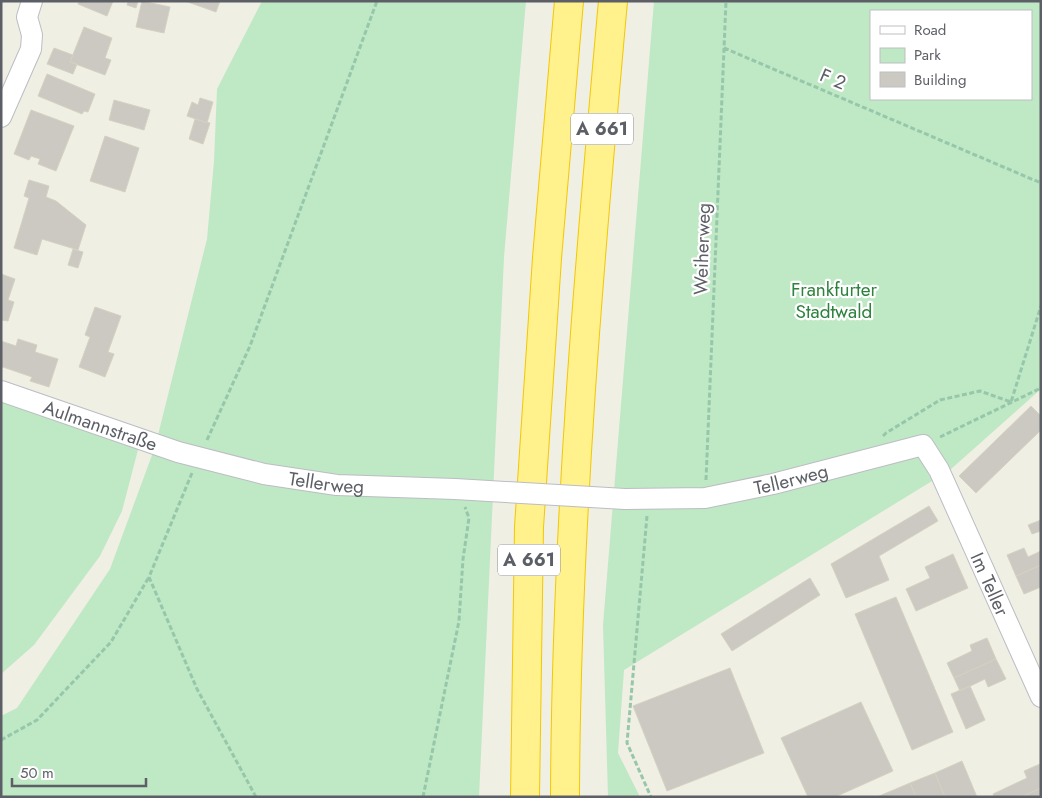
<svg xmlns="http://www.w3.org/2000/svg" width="1042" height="798" viewBox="0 0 1042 798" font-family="Jost,sans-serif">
	<rect width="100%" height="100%" fill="#f0efe4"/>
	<path fill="#bfe8c5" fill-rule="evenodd" d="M262,1H526L504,257L479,797H1V716L17,708L110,569L155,447L207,239L214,161L217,89Z
		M654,1H1041V389L950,470L624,670L618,753L640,797H608L603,625ZM871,11H1031V99H871Z
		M1,397L139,446L122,511L100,556L34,645L1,674Z"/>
	<path fill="#cbc9c1" stroke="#d5d1c2" d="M79,1H113L107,16L78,4Z
		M128,1H138L136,8L127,5Z
		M142,1L170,7L164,33L136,27Z
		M185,1H220L216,12Z
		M84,27L112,38L105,58L111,60L105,75L70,62Z
		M54,48L73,55L70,62L77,64L73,74L47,64Z
		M47,74L95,94L88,112L84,111L82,114L38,96Z
		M200,98L213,102L207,123L187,116L192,102L198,105Z
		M114,100L150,110L144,130L109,120Z
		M31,110L74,126L56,171L38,164L40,159L31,156L29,160L14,154Z
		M195,119L210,123L203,144L189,139Z
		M105,136L139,148L125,192L90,181Z
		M29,180L49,186L46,197L56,201L86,225L78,250L42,239L37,255L14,248L29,198L24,196Z
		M73,249L83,252L78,268L68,265Z
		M1,274L15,279L8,300L14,302L8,321L1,320Z
		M95,307L121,316L108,352L114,354L105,377L79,367L90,337L85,335Z
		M18,339L37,345L35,352L58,359L49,387L30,381L32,377L3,367L1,368V341L16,346Z
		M1031,406L1041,416V430L976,493L959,476Z
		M929,506L938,521L879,556L889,580L846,598L831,564Z
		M1041,520V531L1032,534L1028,525Z
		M1024,548L1028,557L1041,551V565L1016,576L1007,555Z
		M953,554L968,588L916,611L906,589L930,578L925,567Z
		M1041,565V587L1024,594L1016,576Z
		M810,578L820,595L732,651L721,634Z
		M896,597L953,732L912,750L855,614Z
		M987,638L996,659L954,678L947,663L972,651L970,645Z
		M996,659L1006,679L988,687L985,679L960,691L954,678Z
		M730,668L764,753L667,791L633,706Z
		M970,686L985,720L966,729L951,694Z
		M861,702L893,771L835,797H808L781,738Z
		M962,761L977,797H945L935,773Z
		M1040,764L1041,788L1021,797H994L993,794L1027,778L1024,771Z
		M935,773L945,797H916L910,783Z
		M910,783L916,797H877Z
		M1041,788V797H1021Z"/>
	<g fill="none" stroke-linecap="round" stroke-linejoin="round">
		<g stroke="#bcbdc4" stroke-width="22">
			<g id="minor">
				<path d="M1,117L31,49L32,35L27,17L32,1"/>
				<path id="s1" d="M1,391L178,452L264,474L337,485L455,489"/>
				<path id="s2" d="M625,499L705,498L773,484L923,445L939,470L1041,697"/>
			</g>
		</g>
		<g stroke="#f4c700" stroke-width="30">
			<path id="highway" d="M525,797L529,527L547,258L569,1
				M565,797C566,531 589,266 613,1"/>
		</g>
		<path stroke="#97c7ab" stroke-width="3" stroke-dasharray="5 2.5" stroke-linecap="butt" d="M724,48L1041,183
			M883,436L886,433L940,400L980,391L1011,402L1041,306
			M940,437L1041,388
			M207,440L250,346L377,1
			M192,473L149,577L197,689L256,797
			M706,480L726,1
			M647,516L627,743L651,797
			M1,740L37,720L111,642L149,577
			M423,797L459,621L463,559L469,518L465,507"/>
		<use href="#minor" stroke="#fff" stroke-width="20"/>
		<use href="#highway" stroke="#fff18c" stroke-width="28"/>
		<g stroke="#bcbdc4" stroke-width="22" stroke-linecap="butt">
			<path id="minor-bridge" d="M455,489L625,499"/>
		</g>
		<use href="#minor-bridge" stroke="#fff" stroke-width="20"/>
	</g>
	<g text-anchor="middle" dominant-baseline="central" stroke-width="4.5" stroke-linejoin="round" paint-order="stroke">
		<g fill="#fff" stroke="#8d8f94" stroke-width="1">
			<rect x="571" y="113.5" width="62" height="31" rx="4"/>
			<rect x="498" y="544.5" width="62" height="31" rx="4"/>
		</g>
		<g font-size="18" font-weight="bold" fill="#5c5f66">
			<text x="602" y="129">A 661</text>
			<text x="529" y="560">A 661</text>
		</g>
		<g font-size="19" fill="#5c5f66" stroke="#fff">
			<text transform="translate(833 79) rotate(23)">F 2</text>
			<text transform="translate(702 249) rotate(-88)">Weiherweg</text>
			<text stroke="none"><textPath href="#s1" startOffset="105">Aulmannstraße</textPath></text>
			<text stroke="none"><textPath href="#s2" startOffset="168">Tellerweg</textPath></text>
			<text stroke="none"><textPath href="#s1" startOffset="339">Tellerweg</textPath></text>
			<text stroke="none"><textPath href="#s2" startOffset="459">Im Teller</textPath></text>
		</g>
		<g font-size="19" fill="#2f823e" stroke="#fff">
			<text x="834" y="289">Frankfurter<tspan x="834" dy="22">Stadtwald</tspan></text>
		</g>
	</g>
	<rect width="1042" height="798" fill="none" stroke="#5c5f66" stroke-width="5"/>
	<rect x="870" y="10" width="162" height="90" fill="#ffffff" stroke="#bebfc2"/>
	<rect x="880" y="26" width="25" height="8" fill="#ffffff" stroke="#bebfc2"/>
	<text x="914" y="35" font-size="15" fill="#5c5f66">Road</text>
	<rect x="880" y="48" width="25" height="15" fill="#bfe8c5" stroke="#bebfc2"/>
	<text x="914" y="60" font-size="15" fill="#5c5f66">Park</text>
	<rect x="880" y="72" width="25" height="15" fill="#cbc9c1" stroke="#bebfc2"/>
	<text x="914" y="85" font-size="15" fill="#5c5f66">Building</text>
	<path d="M12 778v8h134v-8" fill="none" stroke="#5c5f66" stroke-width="2.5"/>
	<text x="20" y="778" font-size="15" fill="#5c5f66" stroke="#ffffff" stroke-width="4" paint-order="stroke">50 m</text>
</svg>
